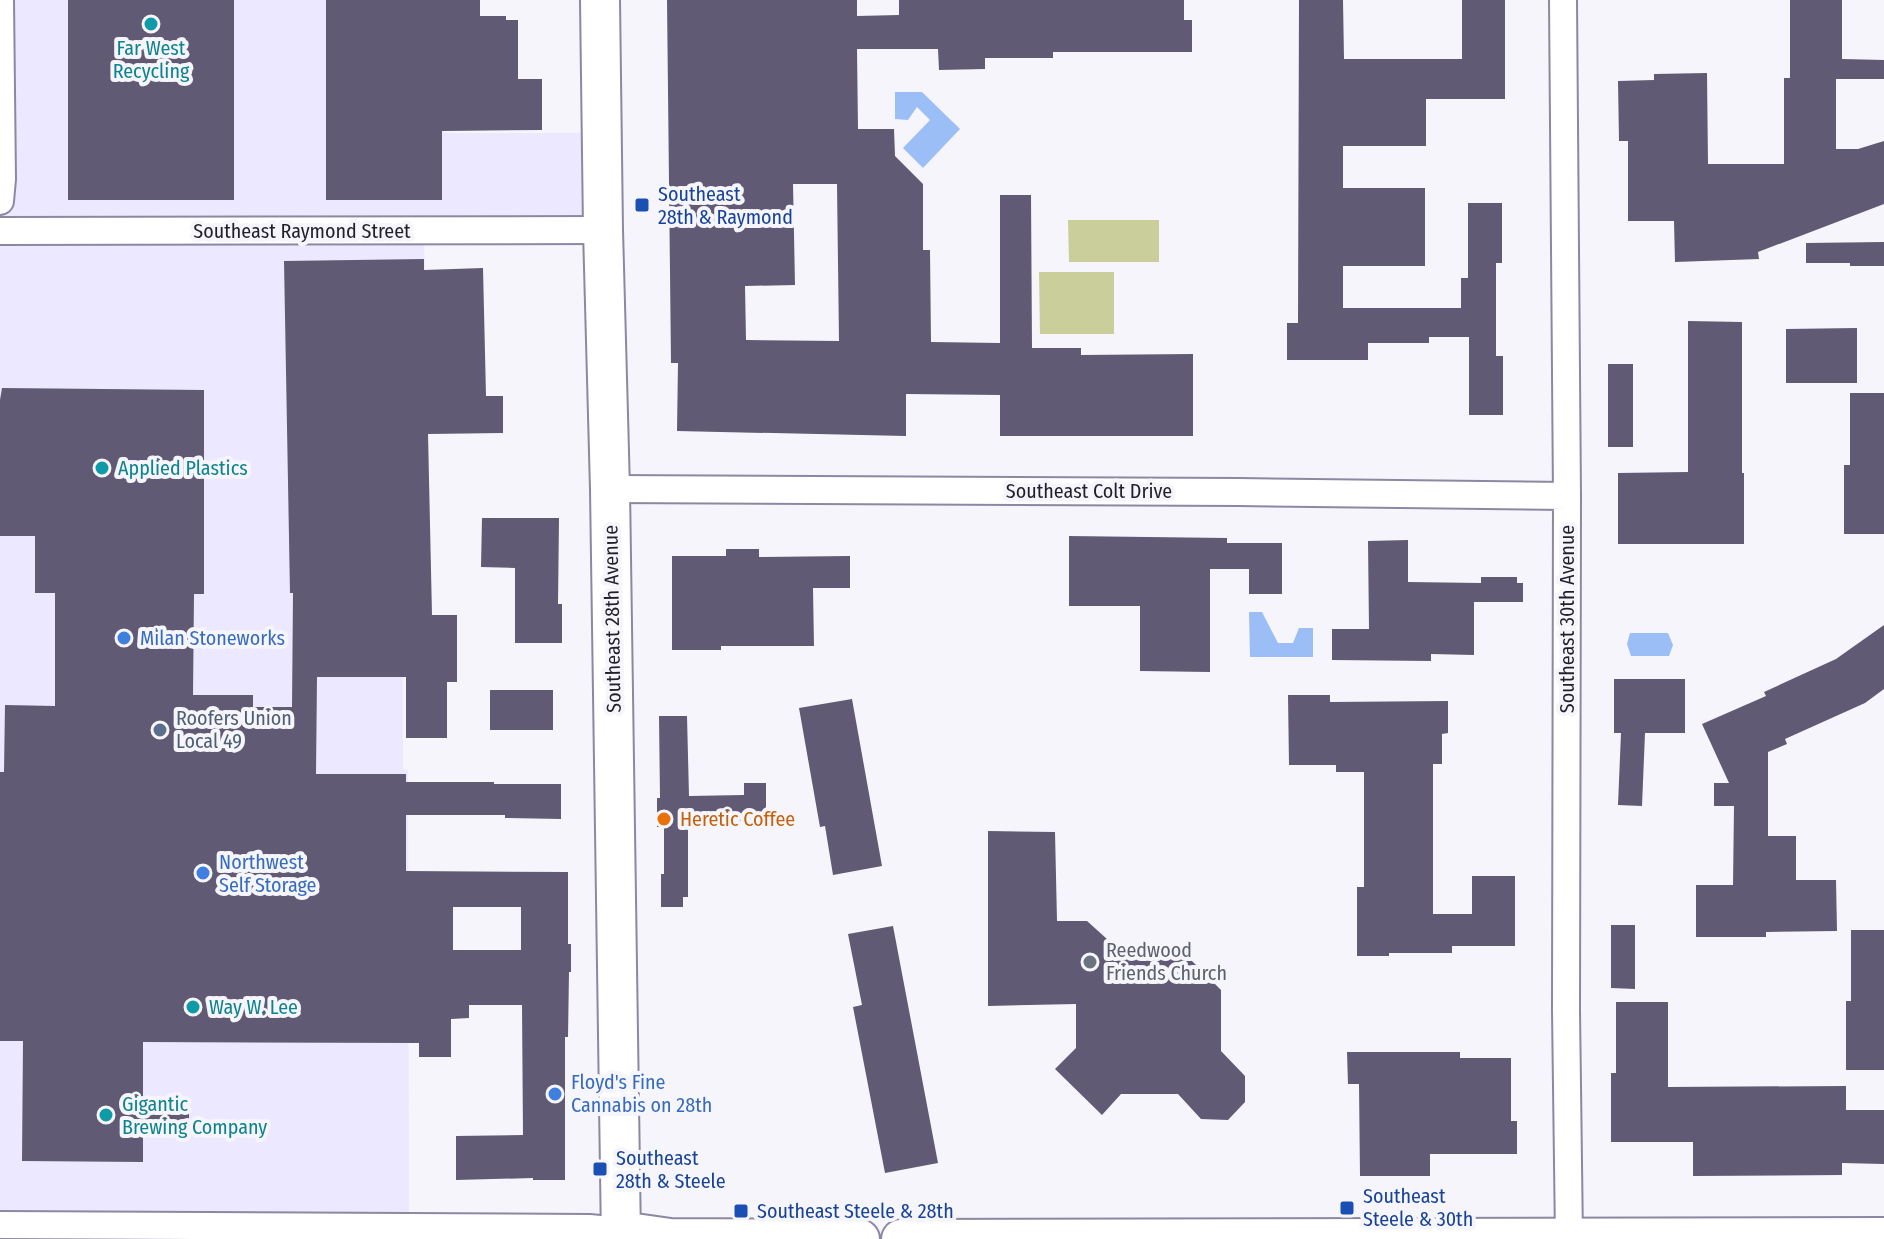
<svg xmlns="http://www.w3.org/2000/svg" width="1884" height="1239" viewBox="0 0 1884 1239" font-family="'Fira Sans Condensed',sans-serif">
	<rect width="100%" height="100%" fill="#f6f5fb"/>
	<path fill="#ece8ff" d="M0,0H444V133H581L582,233H424L431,591L403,592V769L408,770L409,1224L596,1239H0Z"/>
	<path fill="#cace9a" d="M1068,220H1159V262H1069Z
		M1039,272H1114V334H1040Z"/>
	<path fill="#9cbef7" d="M895,92H922L960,129L923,168L903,148L930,120L917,107L908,120L895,119Z
		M1249,612H1262L1278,643H1293L1299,628H1313V657H1250Z
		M1630,633H1668L1673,645L1669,656H1631L1627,644Z"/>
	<path fill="#605a74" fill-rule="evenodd" d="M68,0H234V200H68Z
		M326,0H480V16H506V20H518V79H542V130L442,131V200H326Z
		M667,0H857V16L899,15V0H1184V20H1192V52H1053V58H985V69L939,70L938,49H857L858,129H894L895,156L923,184V250H930L931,342L1000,343V195H1031L1032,348H1081V355L1193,354V436H1000V395L906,394V436L677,431L678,363H671ZM793,184H837L839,341L746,340L745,286L795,285Z
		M1299,0H1343L1344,59H1462V0H1505V99H1426V146H1343V188H1425V266H1343V308H1461V278H1468V203H1502V263H1496V356H1503V415H1469V337H1429V343H1368V360H1287V323H1298Z
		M1790,0H1842V59L1884,60V79H1836V149H1858L1884,141V204L1758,252L1759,259L1675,262L1674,221H1628V141H1619L1618,81L1654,80V74L1707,73L1708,164H1784V78H1790Z
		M1884,242V266H1850V263H1806V243Z
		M424,259V270L483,268L486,396H503V433L428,434L432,615H457V682H447V738H406V677H317L316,774H406V782H494V784H561V819L505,818V815H406V871L568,872V944H571V972H569L568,1037H565V1180H533V1178L456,1180V1136L523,1135L522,1005H469V1018L451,1019V1057H419V1043L143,1042V1100L189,1101V1129H143V1162L22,1161L23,1041H0V772H4L5,705L55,706V593H35V536H0V400L2,388L204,390V594H194L193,695H253V707H292L293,593H290L284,261ZM453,907H521V950H453Z
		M1688,321L1742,322V473H1744V544H1618V473L1688,472Z
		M1857,328V383H1786V329Z
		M1608,364H1633V447H1608Z
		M1850,393H1884V534H1844V465H1850Z
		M482,518H559L558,604H562V643H515V568L481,567Z
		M1069,536L1227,538V543H1282V594H1249V569H1210V672L1140,671V606H1069Z
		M1408,540V582L1481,583V577H1517V583H1523V602H1474V655L1431,654V661L1332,660V629H1369L1368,541Z
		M726,549H759V557L850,556V588H813L814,646H721V650H672V556H726Z
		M1884,625V689L1865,703L1785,739L1787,744L1768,752V836H1796V880H1836L1837,931L1766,932V937H1696V885H1733L1734,806H1714V783H1729L1702,724L1766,696L1764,692L1836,659Z
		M1614,679H1685V733H1645L1642,806L1618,805L1621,733H1614Z
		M490,690H553V730H490Z
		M1288,695H1330V702L1448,701V733L1442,734V764H1433V914H1472V876H1515V946H1452V953H1389V956H1357V887H1364V772H1336V765H1289Z
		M852,699L882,866L833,875L825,826L820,827L799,708Z
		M659,716H687L689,796L744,795V783H766V819L757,820V825L688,826V897H683V907H661V874H664V827H657V798H660Z
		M988,831L1055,832L1057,921H1087L1117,948H1179L1221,990V1051L1245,1076V1102L1228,1120L1201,1119L1178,1094H1121L1102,1115L1055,1069L1076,1048V1004L988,1006Z
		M1611,925H1635V989L1611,988Z
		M893,926L938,1163L885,1173L853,1007L862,1005L848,934Z
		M1851,930H1884V1070H1846V1001H1851Z
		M1616,1002H1668V1087L1846,1086V1110H1884V1164L1842,1163V1175L1693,1176V1142H1611V1073H1616Z
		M1347,1052H1460V1058H1511V1121H1517V1154H1430V1176H1360L1359,1084H1348Z"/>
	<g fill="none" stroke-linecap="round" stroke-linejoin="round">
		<g stroke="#8d87a3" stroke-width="30">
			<path id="street" d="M1563,0L1567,496L1566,1010L1569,1238
				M0,201L2,179L0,0
				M0,231L603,230
				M610,489L1239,492L1567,496
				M0,1225L589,1228L621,1231"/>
		</g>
		<g stroke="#8d87a3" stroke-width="42">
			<path id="secondary" d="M600,0L603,230L610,489L621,1239
				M621,1231L670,1238L860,1239
				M901,1239L1884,1237"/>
		</g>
		<use href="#street" stroke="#fff" stroke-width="26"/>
		<use href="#secondary" stroke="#fff" stroke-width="38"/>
	</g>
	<g fill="#0f9aa8" stroke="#f6f5fb" stroke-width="3">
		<circle cx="151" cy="24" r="8"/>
		<circle cx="102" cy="468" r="8"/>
		<circle cx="193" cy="1007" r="8"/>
		<circle cx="106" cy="1115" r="8"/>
	</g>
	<g fill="#1a4fb4" stroke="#f6f5fb" stroke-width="3">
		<rect x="634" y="197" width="16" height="16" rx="4"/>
		<rect x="592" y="1161" width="16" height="16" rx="4"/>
		<rect x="1339" y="1200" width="16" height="16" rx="4"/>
		<rect x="733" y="1203" width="16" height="16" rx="4"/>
	</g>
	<g fill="#3f7fe0" stroke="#f6f5fb" stroke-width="3">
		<circle cx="124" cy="638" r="8"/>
		<circle cx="203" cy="873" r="8"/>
		<circle cx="555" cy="1094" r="8"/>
	</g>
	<circle fill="#5c6f8a" stroke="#f6f5fb" stroke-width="3" cx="160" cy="730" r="8"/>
	<circle fill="#e8710a" stroke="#f6f5fb" stroke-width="3" cx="664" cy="819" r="8"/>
	<circle fill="#6b7280" stroke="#f6f5fb" stroke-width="3" cx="1090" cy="962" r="8"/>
	<g text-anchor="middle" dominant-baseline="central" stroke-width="8" stroke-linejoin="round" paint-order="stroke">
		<g font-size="20" fill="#0d838f" stroke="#f6f5fb" text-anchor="start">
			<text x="151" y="48" text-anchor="middle">Far West<tspan x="151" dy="23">Recycling</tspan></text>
			<text x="118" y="468">Applied Plastics</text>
			<text x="209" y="1007">Way W. Lee</text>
			<text x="122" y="1104">Gigantic<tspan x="122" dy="23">Brewing Company</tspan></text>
		</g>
		<g font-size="20" fill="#164399" stroke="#f6f5fb" text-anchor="start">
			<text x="658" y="194">Southeast<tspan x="658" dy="23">28th &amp; Raymond</tspan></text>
			<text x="616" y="1158">Southeast<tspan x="616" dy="23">28th &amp; Steele</tspan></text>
			<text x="1363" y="1196">Southeast<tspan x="1363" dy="23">Steele &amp; 30th</tspan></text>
			<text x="757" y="1211">Southeast Steele &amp; 28th</text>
		</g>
		<g font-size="20" fill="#211f2a" stroke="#f6f5fb">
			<text x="302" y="231">Southeast Raymond Street</text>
			<text x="1089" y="491">Southeast Colt Drive</text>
			<text transform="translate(612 619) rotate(-91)">Southeast 28th Avenue</text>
			<text transform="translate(1567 619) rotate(-90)">Southeast 30th Avenue</text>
		</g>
		<g font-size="20" fill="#366cbe" stroke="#f6f5fb" text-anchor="start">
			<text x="140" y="638">Milan Stoneworks</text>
			<text x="219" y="862">Northwest<tspan x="219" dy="23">Self Storage</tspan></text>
			<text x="571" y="1082">Floyd's Fine<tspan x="571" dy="23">Cannabis on 28th</tspan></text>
		</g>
		<g font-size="20" fill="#4e5e75" stroke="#f6f5fb" text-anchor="start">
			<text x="176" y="718">Roofers Union<tspan x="176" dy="23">Local 49</tspan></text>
		</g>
		<g font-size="20" fill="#c56008" stroke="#f6f5fb" text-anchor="start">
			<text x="680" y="819">Heretic Coffee</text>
		</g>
		<g font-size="20" fill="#5b616d" stroke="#f6f5fb" text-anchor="start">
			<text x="1106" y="950">Reedwood<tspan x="1106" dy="23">Friends Church</tspan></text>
		</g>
	</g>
</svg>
